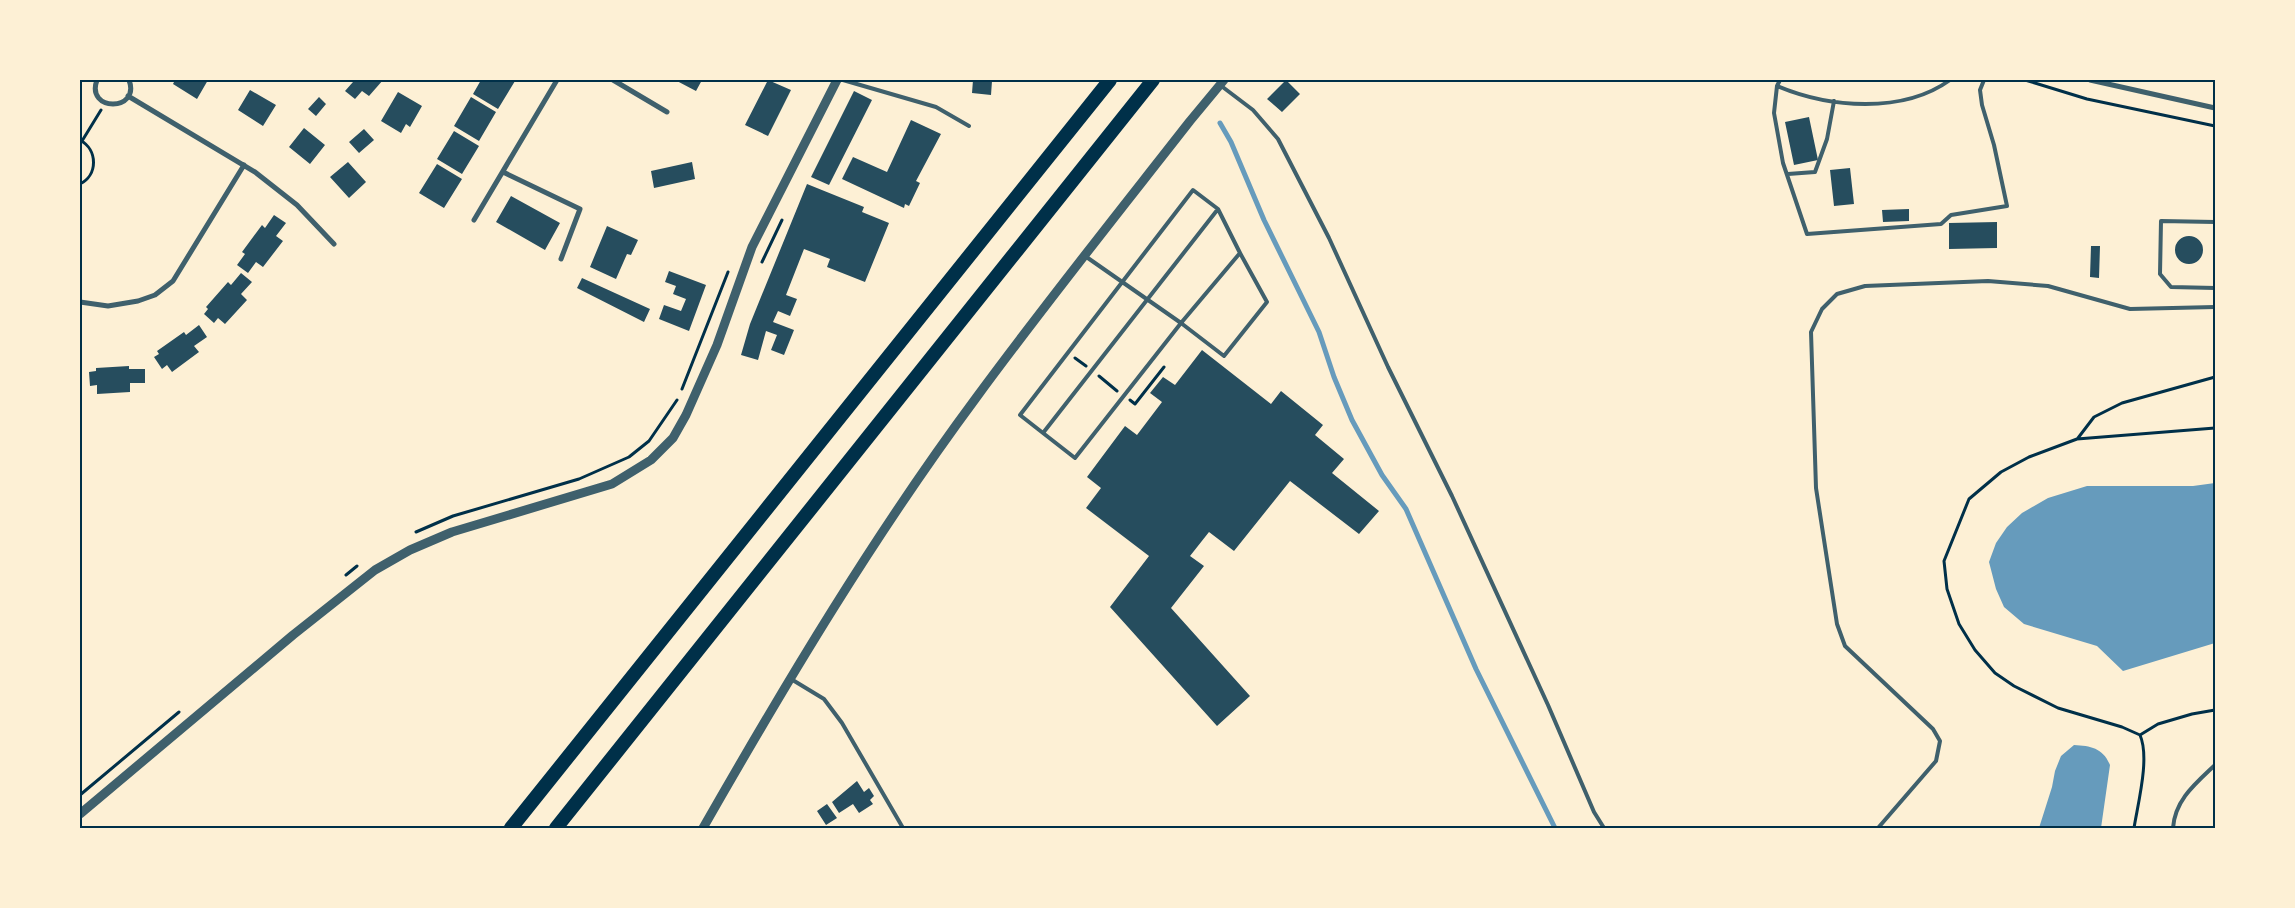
<svg xmlns="http://www.w3.org/2000/svg" width="2295" height="908" viewBox="0 0 2295 908" font-family="'Roboto Condensed',sans-serif">
	<rect width="100%" height="100%" fill="#fdf0d5"/>
	<path fill="#669bbc" d="M2215,483V643L2123,671L2097,646L2024,624L2004,607L1996,589L1989,562L1996,543L2007,527L2022,513L2048,498L2087,486H2193Z
		M2074,745C2091,746 2103,748 2110,765L2101,828H2039L2052,787L2055,771L2061,756Z"/>
	<g fill="none" stroke-linecap="round" stroke-linejoin="round">
		<path stroke="#669bbc" stroke-width="5" d="M1220,123L1231,142L1264,220L1319,332L1334,377L1352,420L1382,475L1406,509L1476,669L1555,828"/>
	</g>
	<path fill="#264d5e" d="M175,80H208L197,99L173,84Z
		M350,80H383L369,96L362,91L355,99L345,91L353,82Z
		M481,80H514L515,81L498,109L473,94Z
		M675,80H702L696,91Z
		M768,80L791,90L768,136L745,125Z
		M973,80L992,81L991,95L972,93Z
		M1286,80L1300,94L1282,112L1267,99Z
		M250,90L276,105L263,126L238,110Z
		M854,91L872,100L829,185L811,177Z
		M398,92L422,106L410,127L406,124L401,133L381,121Z
		M319,97L326,104L316,116L308,109Z
		M471,97L496,112L479,141L454,126Z
		M1809,117L1818,160L1794,165L1785,122Z
		M911,120L941,134L916,181L920,183L909,206L905,204L904,208L842,179L853,157L887,172Z
		M304,128L325,145L310,164L289,147Z
		M364,129L374,140L359,153L349,142Z
		M454,131L479,146L462,174L437,159Z
		M348,162L366,182L349,198L330,177Z
		M692,162L695,179L654,188L651,171Z
		M437,164L462,179L444,208L419,193Z
		M1850,168L1854,204L1834,206L1830,170Z
		M807,184L864,207L862,212L889,223L865,282L827,267L830,259L804,249L786,295L797,299L790,316L778,311L773,322L794,330L784,355L771,350L777,335L766,331L758,360L741,355L750,324Z
		M511,196L560,223L545,250L496,222Z
		M1909,209V221L1883,222L1882,210Z
		M274,215L286,223L276,236L283,241L263,267L256,262L248,273L237,265L245,254L242,252L262,225L265,228Z
		M1997,222V248L1949,249V223Z
		M607,226L638,240L631,255L627,254L616,279L590,267Z
		M2175 250a14 14 0 1 1 28 0a14 14 0 1 1-28 0Z
		M2091,246H2100L2099,278L2090,277Z
		M669,271L706,285L689,331L659,319L664,305L681,311L686,299L673,294L676,286L665,282Z
		M241,273L252,282L241,294L247,300L225,324L218,318L214,323L204,314L208,309L206,307L228,282L231,285Z
		M582,278L650,309L644,322L577,288Z
		M199,325L207,337L194,346L199,352L172,372L167,365L162,369L154,357L159,354L157,351L184,332L186,335Z
		M1202,350L1271,404L1281,391L1323,425L1315,435L1344,459L1332,473L1379,511L1359,534L1290,481L1234,551L1209,532L1190,556L1204,566L1171,608L1250,696L1217,726L1110,607L1149,556L1086,508L1101,488L1087,477L1125,426L1137,435L1162,402L1150,393L1163,377L1175,385Z
		M129,366V369H145V383H130V392L97,394V385L90,386L89,372L96,371V368Z
		M857,781L864,792L869,788L874,796L870,800L873,804L859,813L853,804L839,813L832,802Z
		M827,804L837,818L826,825L817,811Z"/>
	<g fill="none" stroke-linecap="round" stroke-linejoin="round">
		<path stroke="#003049" stroke-width="3" d="M2025,80L2087,99L2215,126
			M80,140C98,150 98,175 80,184
			M82,141L101,110
			M762,262L782,220
			M1075,358L1086,366
			M1099,376L1117,391
			M682,389L728,272
			M1130,400L1135,404L1164,367
			M2078,438L2094,417L2122,403L2215,377
			M416,532L453,516L579,479L629,457L649,441L677,400
			M346,575L357,566
			M2140,735L2158,724L2192,714L2215,710
			M80,795L179,712
			M2134,828C2138,803 2150,758 2140,735L2122,727L2058,708L2014,686L1995,673L1975,650L1959,624L1947,589L1944,561L1969,499L2001,472L2029,457L2077,439L2215,428"/>
		<path stroke="#3f606c" stroke-width="4" d="M843,80L936,107L969,126
			M1780,80L1777,86C1829,108 1903,114 1950,80
			M1220,85L1253,110L1278,139L1329,238L1388,367L1452,496L1548,705L1594,812L1604,828
			M1777,86L1774,113L1783,163L1807,234L1941,224L1951,215L2007,206L1994,145L1982,105L1980,90L1984,80
			M1788,174L1815,172L1827,139L1834,101
			M1218,209L1193,190L1020,415L1043,433L1218,209L1240,253L1181,323L1224,356L1267,302L1240,253
			M2215,222L2161,221L2160,274L2171,287L2215,288
			M1043,433L1075,458L1181,323L1085,256
			M791,679L824,699L842,723L903,828
			M1878,828L1936,761L1940,741L1933,729L1845,646L1837,624L1816,488L1811,332L1822,309L1837,294L1865,286L1988,281L2048,286L2130,309L2215,307
			M2173,828C2175,800 2195,784 2215,765"/>
		<path stroke="#3f606c" stroke-width="5" d="M97,80C85,112 141,112 129,80
			M613,80L667,112
			M2090,80L2215,108
			M128,96L255,172L297,205L334,244
			M503,172L580,209L561,259
			M474,220L557,80
			M80,302L108,306L138,301L155,295L173,281L244,165"/>
		<path stroke="#3f606c" stroke-width="9" d="M80,814L293,635L375,570L410,550L452,532L612,484L651,460L673,438L686,415L717,345L752,247L837,80
			M703,828C787,681 875,534 976,398C1045,304 1118,213 1190,121L1224,80"/>
		<path stroke="#003049" stroke-width="14" d="M511,828L1110,80
			M556,828L1153,80"/>
	</g>
	<rect width="2295" height="908" fill="none" stroke="#fdf0d5" stroke-width="162"/>
	<rect x="81" y="81" width="2133" height="746" fill="none" stroke="#003049" stroke-width="2"/>
</svg>
